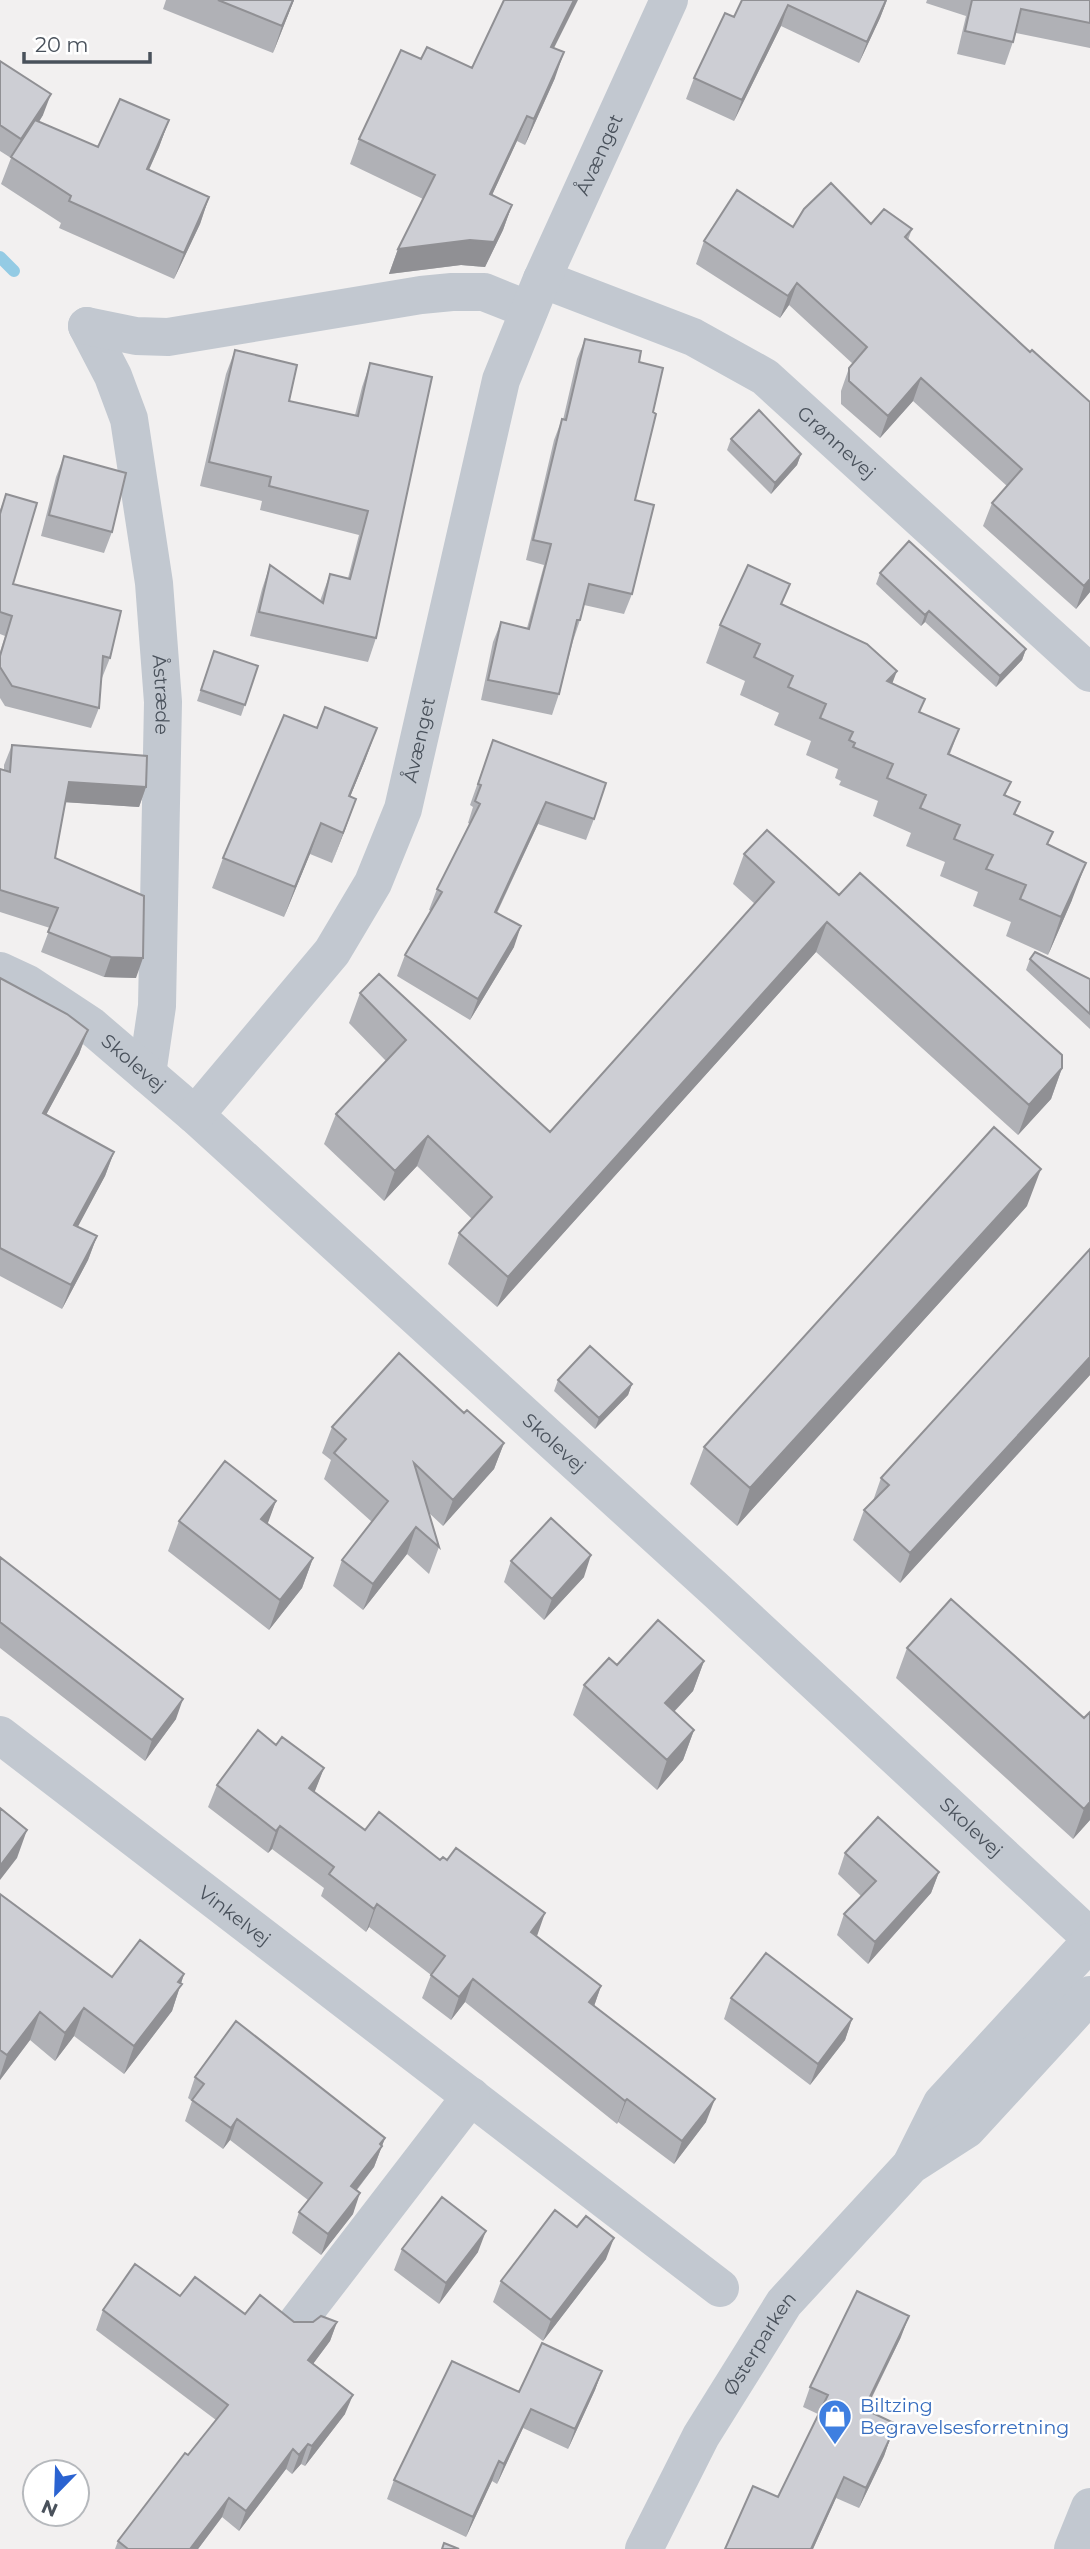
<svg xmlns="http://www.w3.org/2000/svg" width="1090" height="2549" viewBox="0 0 1090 2549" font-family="Montserrat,sans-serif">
	<rect width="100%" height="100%" fill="#f2f0f0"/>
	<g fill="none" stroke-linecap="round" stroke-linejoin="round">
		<path stroke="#94cbe4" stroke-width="12" d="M0,257L14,271"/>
		<g stroke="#c2c8d0" stroke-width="38">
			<path id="s1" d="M542,279L693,337L765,377L1090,673"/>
			<path id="s2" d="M87,326L113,376L129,419L154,583L163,702L157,1006L147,1074"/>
			<path d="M87,326L136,336L168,337L421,295L452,292H484L529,310"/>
			<path id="s3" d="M0,971L28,984L90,1025L195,1115L718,1592L1090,1937"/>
			<path id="s4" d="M195,1115L332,952L373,883L403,809L501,380L542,279L669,0"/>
			<path id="s5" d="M0,1735L720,2288"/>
			<path d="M912,2163L942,2103L1090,1942"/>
			<path d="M298,2321L471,2096"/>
			<path id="s6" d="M644,2549L701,2436L784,2303L911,2165L967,2129L1090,1995"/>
			<path d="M1073,2549L1090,2507"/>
		</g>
	</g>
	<path fill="#b0b1b6" d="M166,0H294L273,53L163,9Z
		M742,0H887L880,18L859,63L781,26L734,121L686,99L694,78L734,17Z
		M927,0H1090V48L1016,33L1005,65L957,54L966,16L926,3Z
		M554,48L555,78L525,145L517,141L492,195L512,205L503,230L485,267L461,265L389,274L398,249L423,199L350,164L359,139L421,59L472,68Z
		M0,61L43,115L39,122L98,147L169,120L159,147L149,170L209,197L200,224L174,279L59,228L61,223L1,184L11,158L0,151Z
		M871,224L912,229L908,240L1090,592L1076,609L983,526L992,503L1007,486L913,401L880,438L841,404V391L849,368L853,364L789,305L780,318L696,264L704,241L793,227Z
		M585,339L639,362L653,412L635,500L632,594L624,614L584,605L580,620L573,641L559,694L552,715L481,700L493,642L501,622L527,628L544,565L526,560L554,440L562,419L563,420L577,359Z
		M235,350L289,401L355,415L362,387L370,363L376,638L368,662L250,636L262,589L270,565L320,601L330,574L348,578L359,535L260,510L262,501L200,486L226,374Z
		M731,439L801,454L797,465L771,494L727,450Z
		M64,456L112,532L104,553L41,536L56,477Z
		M6,494L13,584L110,658L102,678L101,677L99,708L91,728L5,706L0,698V652L5,636L0,634V510Z
		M880,573L1026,649L1022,660L996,687L925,622L921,626L876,584Z
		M783,605L892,684L920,712L959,729L950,754L1011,782L1005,796L1020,802L1015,815L1053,832L1048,844L1072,900L1048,955L1006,936L1011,922L973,906L978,892L940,876L945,862L906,846L911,833L873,816L878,801L839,785L841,781L835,778L838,769L806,755L811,741L774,725L779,713L740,695L745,681L706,663L720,625Z
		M214,651L258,666L241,716L197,701Z
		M493,740L594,819L586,840L538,824L497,913L514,947L470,1020L397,976L405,955L431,911L429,910L437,889L470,824L468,823L473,807L470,805Z
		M12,745L146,787L139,807L65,802L55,858L136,978L104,977L41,952L50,928L0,912V769L4,770V765Z
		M366,758L350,797L356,799L332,863L310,854L284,917L212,888L223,858Z
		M744,854L839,895L1062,1068L1051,1099L1018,1135L816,952L497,1307L448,1264L459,1233L472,1219L417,1166L384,1201L324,1144L336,1114L386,1061L349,1023L360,993L550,1132L755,904L733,884Z
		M1030,959L1090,979V1029L1026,970Z
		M0,978L88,1030L79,1054L46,1115L114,1152L105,1176L77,1227L97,1236L88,1260L62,1309L0,1276Z
		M1027,1206L737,1526L690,1484L704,1447Z
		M1090,1249V1375L900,1583L853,1540L864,1510L873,1501L881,1478Z
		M558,1380L632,1384L628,1395L595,1429L554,1391Z
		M464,1413L504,1443L494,1469L443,1526L428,1512L439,1547L429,1574L407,1554L363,1610L333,1586L342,1560L372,1522L324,1479L331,1460L322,1453L332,1427Z
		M276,1501L267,1523L313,1558L302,1588L269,1630L168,1551L179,1521Z
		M0,1557L176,1719L145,1761L0,1648Z
		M511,1561L584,1577L544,1620L504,1582Z
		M907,1648L1084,1718L1090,1820L1073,1839L896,1678Z
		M704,1661L693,1691L674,1712L694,1730L683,1760L657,1790L573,1715L584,1685L617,1665Z
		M276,1745L324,1768L314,1792L365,1830L537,1937L601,1986L594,2006L706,2122L674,2164L618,2122L617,2124L465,2002L451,2020L422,1998L431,1975L369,1927L366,1932L321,1896L324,1888L272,1849L268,1853L208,1807L217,1785Z
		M845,1853L939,1872L931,1893L868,1964L837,1935L844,1914L861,1896L838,1874Z
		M0,1894L112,1977L184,1974L172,2011L124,2074L74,2036L55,2061L30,2040L0,2080Z
		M731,1998L852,2019L845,2040L810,2085L724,2019Z
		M195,2077L385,2138L374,2167L357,2190L353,2214L321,2255L292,2233L299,2212L308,2200L230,2140L223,2149L185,2121L192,2101L188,2098Z
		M577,2227L606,2259L543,2341L493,2302L501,2281Z
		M402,2249L478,2252L439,2304L394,2270Z
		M180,2296L245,2314L294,2322H337L330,2341L313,2364L345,2414L305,2466L301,2464L292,2474L286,2469L239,2531L222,2517L198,2549H115L118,2541L216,2420L96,2330L103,2310Z
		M901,2337L866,2410L891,2436L884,2456L859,2508L836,2498L813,2549L818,2414L803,2407L810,2387Z
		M602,2371L595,2390L568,2449L523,2428L497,2484L492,2481L466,2537L387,2499L394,2480L519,2392Z"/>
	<path fill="#909094" d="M293,0H294L273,53L282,26Z
		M574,0H578L542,72L551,47Z
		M887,0L880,18L859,63L867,42Z
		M788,5L781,26L734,121L742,100Z
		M564,52L555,78L525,145L534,119Z
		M51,94L43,115L14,160L21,139Z
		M527,116L517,141L481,219L490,194Z
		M169,120L159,147L137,196L147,169Z
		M209,197L200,224L174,279L184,253Z
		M512,205L503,230L485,267L461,265L389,274L398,249Z
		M797,283L789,305L780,318L788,296Z
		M921,378L913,401L880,438L888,416Z
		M801,454L797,465L771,494L775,483Z
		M1090,579V592L1076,609L1084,586Z
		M929,611L925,622L921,626L925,615Z
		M1026,649L1022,660L996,687L1000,676Z
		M897,671L883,708L887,681Z
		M377,728L366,758L338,826L349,796Z
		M69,782L146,787L139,807L62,802Z
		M356,799L345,830L332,863L343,833Z
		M546,802L538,824L487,933L495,912Z
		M321,823L310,854L284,917L295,887Z
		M1086,863L1072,900L1048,955L1061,917Z
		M827,922L816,952L497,1307L508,1277Z
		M521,926L514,947L470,1020L478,999Z
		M111,957L143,958L136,978L104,977Z
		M88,1030L79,1054L34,1137L43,1113Z
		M1062,1068L1051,1099L1018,1135L1029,1105Z
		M428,1136L417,1166L384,1201L395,1171Z
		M114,1152L105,1176L66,1249L74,1225Z
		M1041,1169L1027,1206L737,1526L750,1488Z
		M97,1236L88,1260L62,1309L71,1285Z
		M1090,1357V1375L900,1583L910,1553Z
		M632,1384L628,1395L595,1429L599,1418Z
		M504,1443L494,1469L443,1526L453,1500Z
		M276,1501L265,1531L261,1519Z
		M416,1527L407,1554L363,1610L373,1584Z
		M591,1555L584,1577L544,1620L552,1599Z
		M313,1558L302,1588L269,1630L280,1600Z
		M704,1661L693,1691L654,1733L665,1703Z
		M183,1699L176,1719L145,1761L152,1740Z
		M694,1730L683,1760L657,1790L667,1760Z
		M324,1768L315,1791L300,1811L309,1788Z
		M1090,1802V1820L1073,1839L1084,1809Z
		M280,1826L272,1849L268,1853L276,1831Z
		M27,1830L17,1858L0,1880V1866Z
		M939,1872L931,1893L868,1964L875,1942Z
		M377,1904L369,1927L366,1932L374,1909Z
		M545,1913L537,1936L531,1932Z
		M184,1974L172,2011L124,2074L134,2046Z
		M473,1979L465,2002L451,2020L459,1997Z
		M601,1986L593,2009L589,2002Z
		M84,2008L74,2036L55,2061L65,2033Z
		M40,2012L30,2040L0,2080V2076L7,2055Z
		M852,2019L845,2040L810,2085L818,2064Z
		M627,2099L618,2122L617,2124L625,2101Z
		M715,2099L706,2122L674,2164L682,2141Z
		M237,2119L230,2140L223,2149L231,2128Z
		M385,2138L374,2167L343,2207L351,2186Z
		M360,2193L353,2214L321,2255L328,2234Z
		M486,2231L478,2252L439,2304L446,2283Z
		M614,2238L606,2259L543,2341L551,2320Z
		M909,2316L901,2337L856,2429L864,2409Z
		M337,2322L330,2341L301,2380L308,2360Z
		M602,2371L595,2390L568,2449L575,2429Z
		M353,2395L345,2414L305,2466L312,2446Z
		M531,2409L523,2428L497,2484L504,2464Z
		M891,2436L884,2456L859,2508L866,2488Z
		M308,2444L301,2464L292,2474L299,2455Z
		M293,2449L286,2469L239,2531L246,2511Z
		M499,2461L492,2481L466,2537L473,2517Z
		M844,2477L836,2498L813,2549H811Z
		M229,2498L222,2517L198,2549H190Z"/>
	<path fill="#cdced4" stroke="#909094" stroke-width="2" d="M218,0H293L282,26Z
		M504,0H574L551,47L564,52L534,119L527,116L490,194L512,205L494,242L470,240L398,249L435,175L359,139L401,50L421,59L427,47L472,68Z
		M742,0H886L867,42L788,5L742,100L694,78L725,13L734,17Z
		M972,0H1090V23L1021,9L1013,42L965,31Z
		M0,61L51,94L21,139L0,125Z
		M120,99L169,120L147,169L209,197L184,253L69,201L71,196L11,157L35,120L98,147Z
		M831,183L871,224L884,209L912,229L905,237L1030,352L1032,350L1090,402V579L1084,586L992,503L1022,469L921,378L888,416L849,381V368L867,347L797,283L788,296L704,241L737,190L793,227L804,209Z
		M585,339L641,351L639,362L663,368L653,412L656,414L635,500L654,505L632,594L589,584L580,620H577L559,694L488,680L501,622L529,629L551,544L533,540L562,419L566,420Z
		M235,350L297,365L289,401L358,416L370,363L432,377L376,638L259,612L270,565L323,603L330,574L350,579L368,511L269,486L271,477L209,462Z
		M759,410L801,454L775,483L731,439Z
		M64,456L126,473L112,532L49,515Z
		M6,494L37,503L13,584L121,611L110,658L103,656L99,708L12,686L0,667V656L12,616L0,612V514Z
		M909,541L1026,649L1000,676L929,611L925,615L880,573Z
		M748,565L790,584L781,604L867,644L897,671L887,681L925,699L919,712L959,729L948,754L1011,782L1004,795L1020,802L1014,814L1053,832L1047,844L1086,863L1061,917L1020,899L1026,885L986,869L993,855L954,839L960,825L920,808L926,795L887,778L893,764L853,747L855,743L849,740L853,732L820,718L826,704L788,687L793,676L754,657L760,644L720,625Z
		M214,651L258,666L245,705L201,690Z
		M325,707L377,728L349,796L356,799L343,833L321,823L295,887L223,858L284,715L317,728Z
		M493,740L606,783L594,819L546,802L495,912L521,926L478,999L405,955L442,892L437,889L480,804L475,801L481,785L478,784Z
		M12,745L147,756L146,787L69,782L55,858L144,896L143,958L111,957L48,932L58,908L0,890V769L10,772Z
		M767,830L839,895L860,873L1062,1055V1068L1029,1105L827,922L508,1277L459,1233L492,1197L428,1136L395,1171L336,1114L406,1040L360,993L379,974L550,1132L774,882L744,854Z
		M1035,952L1090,979V1014L1030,959Z
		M0,978L67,1014L88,1030L43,1113L114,1152L74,1225L97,1236L71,1285L0,1248Z
		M994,1127L1041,1169L750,1488L704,1447Z
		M1090,1249V1357L910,1553L864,1510L889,1485L881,1478Z
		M590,1346L632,1384L599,1418L558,1380Z
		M399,1353L464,1413L467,1410L504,1443L453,1500L414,1463L439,1547L416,1527L373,1584L342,1560L388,1501L334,1453L346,1439L332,1427Z
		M225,1461L276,1501L261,1519L313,1558L280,1600L179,1521Z
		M551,1518L591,1555L552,1599L511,1561Z
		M0,1557L183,1699L152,1740L0,1622Z
		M951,1599L1084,1718L1090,1712V1802L1084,1809L907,1648Z
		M658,1620L704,1661L665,1703L694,1730L667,1760L584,1685L609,1658L617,1665Z
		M258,1730L276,1745L282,1737L324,1768L309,1788L365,1830L379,1812L440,1860L443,1857L447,1860L456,1848L545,1913L531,1932L601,1986L589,2002L715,2099L682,2141L627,2099L625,2101L473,1979L459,1997L431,1975L445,1956L377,1904L374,1909L329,1874L334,1867L280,1826L276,1831L217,1785Z
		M0,1808L27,1830L0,1866Z
		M878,1817L939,1872L875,1942L844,1914L876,1881L845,1853Z
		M0,1894L112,1977L140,1940L184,1974L178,1982L182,1984L134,2046L84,2008L65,2033L40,2012L7,2055L0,2050Z
		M766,1953L852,2019L818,2064L731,1998Z
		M236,2021L385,2138L380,2144L382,2146L351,2186L360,2193L328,2234L299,2212L322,2183L237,2119L231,2128L192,2100L204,2084L195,2077Z
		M442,2197L486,2231L446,2283L402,2249Z
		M555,2210L577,2227L586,2216L614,2238L551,2320L501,2281Z
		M135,2264L180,2296L195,2277L245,2314L260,2295L294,2322H313L321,2316L337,2322L308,2360L353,2395L312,2446L308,2444L299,2455L293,2449L246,2511L229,2498L190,2549H128L118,2541L185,2453L188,2455L228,2405L103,2310Z
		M857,2291L909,2316L864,2409L894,2423L889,2435L891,2436L866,2488L844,2477L811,2549H812H725L753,2486L778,2497L828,2395L810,2387Z
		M542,2343L602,2371L575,2429L531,2409L504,2464L499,2461L473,2517L394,2480L452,2361L519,2392Z
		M444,2543L459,2549H442Z"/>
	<defs>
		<g id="shop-pin" transform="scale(1.75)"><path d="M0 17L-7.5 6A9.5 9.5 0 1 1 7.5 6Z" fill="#3f7fe0" stroke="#fff"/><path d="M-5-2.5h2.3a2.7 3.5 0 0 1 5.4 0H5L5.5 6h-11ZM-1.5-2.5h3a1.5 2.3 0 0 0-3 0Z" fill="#fff"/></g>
	</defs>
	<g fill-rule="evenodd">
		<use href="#shop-pin" x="835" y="2416"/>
	</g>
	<g text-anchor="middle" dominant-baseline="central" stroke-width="5" stroke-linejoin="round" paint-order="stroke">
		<g font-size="19" fill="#49515b" stroke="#fff">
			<text stroke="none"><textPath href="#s4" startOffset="1059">Åvænget</textPath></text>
			<text stroke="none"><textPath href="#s1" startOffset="341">Grønnevej</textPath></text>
			<text stroke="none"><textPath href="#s2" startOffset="380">Åstræde</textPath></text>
			<text stroke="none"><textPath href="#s4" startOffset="444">Åvænget</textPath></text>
			<text stroke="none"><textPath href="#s3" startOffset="163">Skolevej</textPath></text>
			<text stroke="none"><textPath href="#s3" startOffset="730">Skolevej</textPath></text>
			<text stroke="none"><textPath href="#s3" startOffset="1297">Skolevej</textPath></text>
			<text stroke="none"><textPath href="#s5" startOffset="296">Vinkelvej</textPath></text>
			<text stroke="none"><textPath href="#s6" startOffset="236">Østerparken</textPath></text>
		</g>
		<g font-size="19" fill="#366cbe" stroke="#fff" text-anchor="start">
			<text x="860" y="2405">Biltzing<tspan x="860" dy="22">Begravelsesforretning</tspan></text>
		</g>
	</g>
	<g transform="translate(56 2493) rotate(203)"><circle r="33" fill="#ffffff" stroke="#b6b9bd" stroke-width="2"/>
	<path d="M0-5L12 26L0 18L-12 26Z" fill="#2b63d1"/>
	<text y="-10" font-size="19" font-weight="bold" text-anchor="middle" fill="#49515b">N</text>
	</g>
	<path d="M24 52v10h126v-10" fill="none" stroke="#49515b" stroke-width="3.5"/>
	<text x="35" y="52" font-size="21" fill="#49515b" stroke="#ffffff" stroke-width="5" paint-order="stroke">20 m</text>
</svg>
